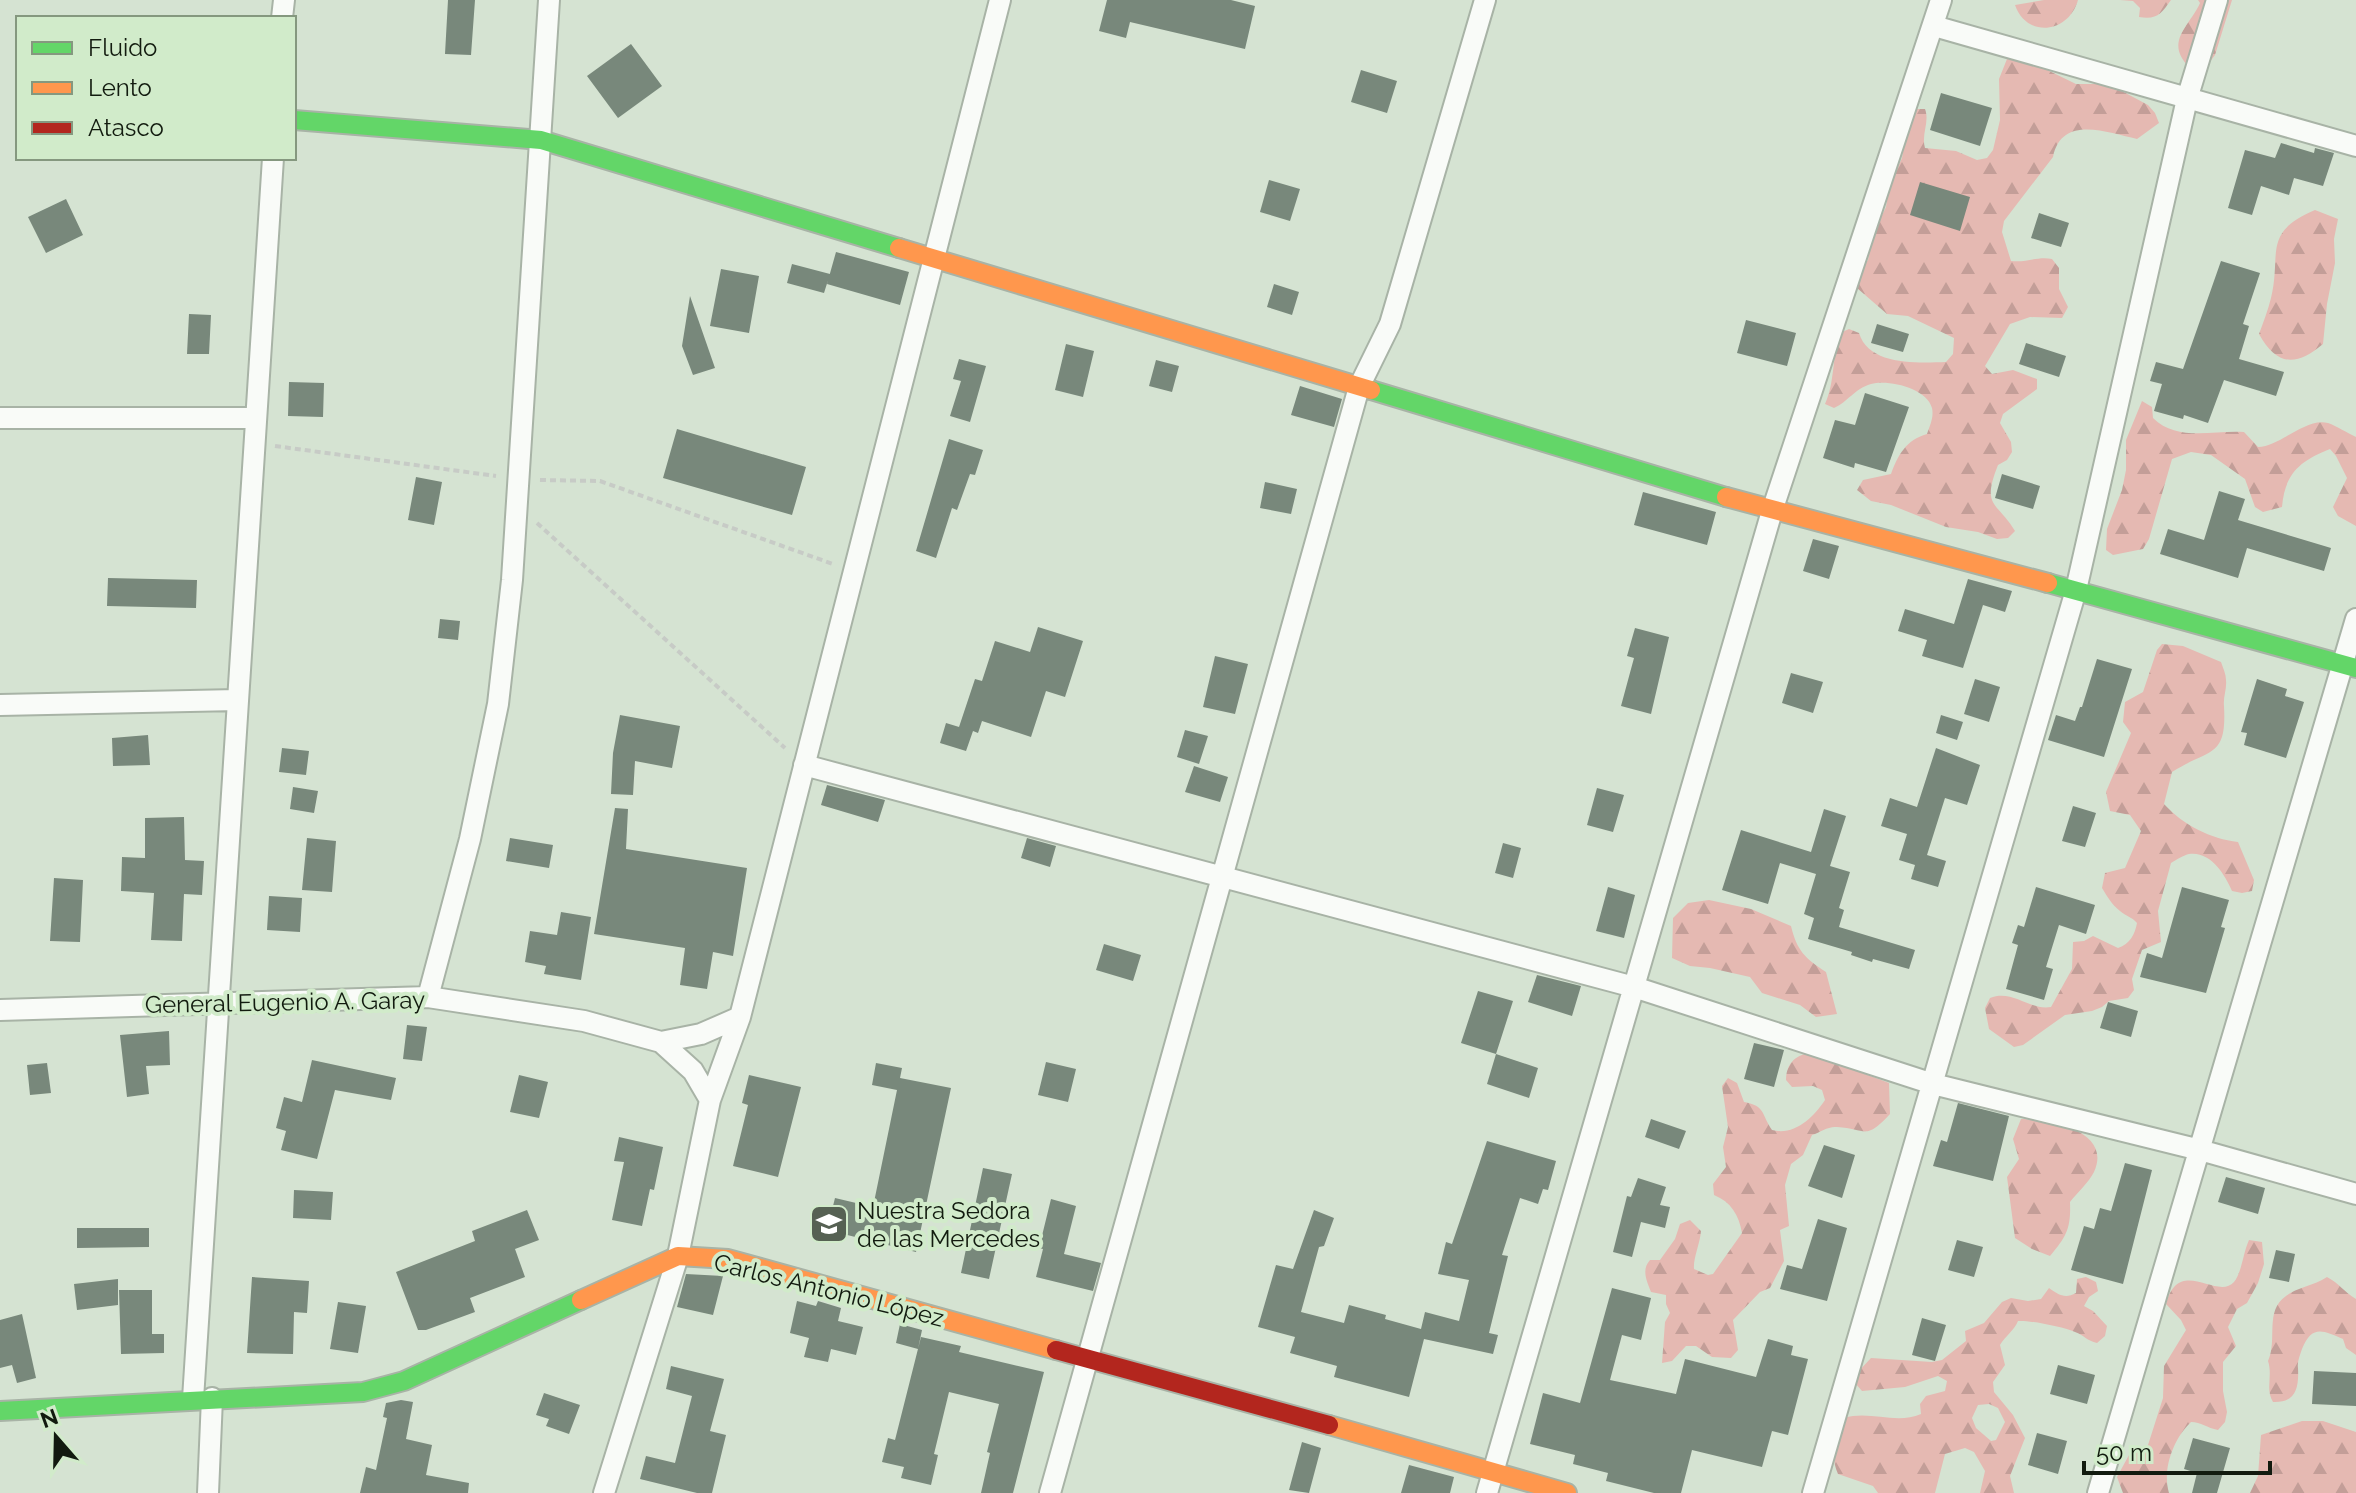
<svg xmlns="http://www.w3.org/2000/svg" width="2356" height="1493" viewBox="0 0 2356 1493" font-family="Raleway,sans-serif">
	<defs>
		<pattern id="forest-firs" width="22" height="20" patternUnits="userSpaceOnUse" patternTransform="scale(2)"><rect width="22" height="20" fill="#e5b9b2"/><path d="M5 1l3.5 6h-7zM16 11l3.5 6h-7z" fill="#c39e98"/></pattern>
	</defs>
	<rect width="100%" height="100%" fill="#d5e3d2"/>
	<path fill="url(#forest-firs)" fill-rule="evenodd" d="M2044,0H2078C2069,33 2027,39 2015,5Z
		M2120,0H2171C2161,14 2157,20 2139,17L2140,8L2133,1Z
		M2198,0H2232L2215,55L2209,63L2190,68C2163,42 2190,26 2200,3Z
		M2007,59L2027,60L2076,84H2098L2120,90L2148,105L2155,113L2159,123L2137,139C2108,133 2062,114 2053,157L2004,221L2002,232L2011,261C2026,263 2038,256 2052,259L2059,268V289L2068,307L2062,318L2030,317L2010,324L1985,366L1992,374L2013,370L2037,379V389L2003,414L2000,423L2011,442L2012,452L2007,460L1998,465C1981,508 1997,501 2015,531L2008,538L1997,539L1978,532L1946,527L1891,505L1871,501L1857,490L1863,480L1891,474C1898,455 1906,440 1927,434C1930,425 1934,417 1932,408C1927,388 1888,379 1871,384C1854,389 1848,402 1834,408L1825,404C1835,383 1832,356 1840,333L1849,329L1859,333C1869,366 1918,363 1946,362L1953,354L1954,338L1908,316L1887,314L1857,288L1856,277L1868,260L1872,236L1886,207L1889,187L1902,158L1907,128L1914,109H1925C1930,122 1921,134 1925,148L1956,151L1977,160L1987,158L1993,150L2000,120L1999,79Z
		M2315,210L2338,219L2334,239L2335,263L2327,304L2323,344C2297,366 2277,367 2259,334C2263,323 2268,310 2271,298C2282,254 2261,233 2315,210Z
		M2142,401L2152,407L2153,418C2177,442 2213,430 2244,432L2258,447C2281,446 2306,417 2328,423C2337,426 2347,433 2356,437V526L2338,516L2333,507L2347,478L2336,456L2330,449C2300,461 2285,473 2282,507L2263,512L2255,507L2245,479L2211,455L2191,452L2172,459L2149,539L2143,549L2113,555L2106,550L2107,529L2122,490L2126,470V440Z
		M2162,644L2183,646L2221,662C2223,668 2226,674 2226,680C2227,689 2223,697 2224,706C2227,759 2210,748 2172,772L2164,804C2183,825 2211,839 2238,842L2254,880L2252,891L2242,893L2232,891C2225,875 2211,851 2189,854C2184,855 2176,860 2171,863L2158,911L2161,942L2142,950L2132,979L2134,990L2128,998L2109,1001L2102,1007L2092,1011L2065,1015L2023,1045L2014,1047L1989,1029L1985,1008L1990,998C2013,989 2030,1011 2051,1007L2072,969L2073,942L2084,941L2093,936L2118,948C2130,944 2135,934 2137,923C2132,917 2126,916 2120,911C2112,905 2107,896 2102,888L2105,873L2125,868L2141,831L2130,815L2110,811L2106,792L2131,733L2123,722L2125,702L2143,692L2157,650Z
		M1709,900L1751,909L1791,926C1797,951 1805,958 1826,972L1837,1014L1816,1017L1800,1005L1762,993L1750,977L1710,968L1690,966L1672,958L1673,918L1688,903Z
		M1810,1053L1889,1083L1890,1114C1865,1141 1867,1129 1837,1127C1828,1126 1821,1132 1812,1135L1803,1155L1791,1164L1785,1185L1789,1226L1780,1230L1784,1261L1770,1288L1760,1292L1733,1320L1738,1350L1731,1358L1712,1357L1696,1346H1686L1672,1361L1662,1363L1665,1322L1670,1313L1666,1304V1295L1651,1292C1647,1281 1641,1270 1650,1260H1660L1675,1239L1680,1224L1690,1220L1701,1231C1700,1244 1693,1258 1694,1269L1708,1275L1713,1274L1742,1233C1739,1215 1731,1202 1714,1195L1713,1184L1726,1167L1723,1147L1728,1127L1722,1086L1728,1078L1737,1083L1744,1102C1766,1106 1761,1114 1772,1130C1794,1136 1813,1118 1825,1100L1822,1090L1813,1086L1792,1087L1786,1080C1786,1065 1794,1055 1810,1053Z
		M2021,1119C2048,1119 2113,1130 2094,1172C2089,1182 2077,1193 2070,1202C2071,1228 2067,1236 2050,1256L2032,1249L2015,1238L2007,1177L2019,1159L2013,1139Z
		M2249,1240L2262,1242L2264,1264L2258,1283L2247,1303L2237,1309L2228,1327L2236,1346L2223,1362V1391L2227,1412L2225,1422L2218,1430C2207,1428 2201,1422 2191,1422C2173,1439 2162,1470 2169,1493H2123L2117,1477L2129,1455L2148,1445L2163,1398L2164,1366L2186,1330L2181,1320L2166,1304C2179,1255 2217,1301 2234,1282C2242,1272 2243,1253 2249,1240Z
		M2086,1277L2096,1282L2098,1291L2089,1297L2084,1306L2093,1311L2107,1326L2105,1336L2097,1343C2087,1341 2084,1335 2075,1332C2063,1327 2029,1320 2018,1321C2014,1331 2006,1335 2000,1345L2005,1365L1993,1382L1994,1392L2013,1415L2025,1438L2010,1476L2014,1493H1980L1985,1471L1974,1452L1965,1448L1945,1454L1935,1493H1878L1873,1486L1838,1474C1829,1454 1836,1437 1844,1418C1870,1410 1896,1425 1921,1414L1920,1404L1926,1396L1945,1391L1947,1381L1938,1376L1905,1387L1862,1391L1855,1383L1857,1373L1871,1358L1932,1362L1942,1360L1966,1341L1965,1331L1984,1323L2002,1302L2011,1298L2028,1301L2041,1299L2049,1288C2059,1295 2065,1299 2076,1293L2077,1279ZM1989,1404L1998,1408L2005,1422L1996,1440L1991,1441L1976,1428L1972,1418L1978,1405Z
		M2327,1277C2339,1283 2344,1292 2356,1299V1355L2346,1348L2343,1339C2322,1330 2312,1325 2302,1349C2300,1355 2297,1362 2298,1368C2299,1388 2296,1403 2273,1402C2265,1389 2273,1376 2268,1361C2278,1340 2264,1311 2286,1296C2297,1287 2314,1286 2327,1277Z
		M2302,1421H2323L2356,1432V1493H2250L2258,1476L2261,1435Z"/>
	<path fill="#78887b" d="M448,0H475L471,55L445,54Z
		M1107,0H1231L1255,6L1245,49L1130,22L1126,38L1099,31Z
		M631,44L662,86L618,118L587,76Z
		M1361,70L1397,81L1387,113L1351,102Z
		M1941,93L1992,108L1980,146L1930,130Z
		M2281,143L2314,153L2315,148L2334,153L2323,186L2294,178L2289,195L2261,186L2252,215L2228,208L2245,150L2275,158Z
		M1269,180L1300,189L1290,221L1260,212Z
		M1920,182L1970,197L1960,231L1910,215Z
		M66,199L83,235L46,253L28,217Z
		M2039,213L2069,223L2061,247L2031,238Z
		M836,252L909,272L900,305L827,284Z
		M2221,261L2260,273L2243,324L2249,326L2239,359L2284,372L2276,396L2224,380L2208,423L2184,415L2183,419L2154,411L2162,384L2150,381L2156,362L2183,369Z
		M792,264L830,274L824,293L787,283Z
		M721,269L759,276L749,333L710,326Z
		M1274,284L1299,292L1292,315L1267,307Z
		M690,296L715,368L693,375L682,346Z
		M189,314L211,315L209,354H187Z
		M1746,320L1796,333L1787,366L1737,353Z
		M1877,324L1909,334L1903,352L1871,343Z
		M2026,343L2066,356L2059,377L2019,364Z
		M1066,344L1094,351L1083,397L1055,390Z
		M959,359L986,366L970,422L950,416L961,381L953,379Z
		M1156,360L1179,366L1172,392L1149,386Z
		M289,382L324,383L323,417L288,416Z
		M1300,386L1342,399L1334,427L1291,415Z
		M1865,393L1909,407L1886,472L1855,463L1854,468L1823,458L1835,420L1855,425Z
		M677,429L806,467L792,515L663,478Z
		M949,439L983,450L975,475L970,474L957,510L952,508L936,558L916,551Z
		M2002,474L2040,486L2033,509L1995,498Z
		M416,477L442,482L434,525L408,520Z
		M1265,482L1297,489L1291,514L1260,508Z
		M2219,491L2245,499L2238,520L2331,548L2324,571L2247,548L2238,578L2160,554L2168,529L2204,540Z
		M1643,492L1716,512L1707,545L1634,525Z
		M1813,539L1839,546L1829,579L1803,571Z
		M108,578L197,580L196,608L107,606Z
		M1968,579L2012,591L2005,612L1983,605L1963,668L1922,656L1927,640L1898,631L1905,609L1954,624Z
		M440,619L460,621L458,640L438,638Z
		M1038,627L1083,641L1065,697L1046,691L1031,737L982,721L978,733L973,731L966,751L940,743L946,723L969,730L959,727L975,679L982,681L995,641L1030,652Z
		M1635,628L1669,637L1651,714L1621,706L1634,658L1627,656Z
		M1215,656L1248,664L1235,714L1203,707Z
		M2097,659L2132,669L2104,757L2048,740L2056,715L2075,721L2080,707H2082Z
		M1791,673L1823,682L1813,713L1782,703Z
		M1975,679L2000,687L1989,722L1964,714Z
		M2257,679L2287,689L2285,696L2304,702L2286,758L2244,745L2247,733L2241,732Z
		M620,715L680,726L672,768L635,761L633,795L611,794L613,753Z
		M1941,715L1963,722L1957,740L1936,733Z
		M1185,730L1208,736L1199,764L1177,757Z
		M148,735L150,765L113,766L112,738Z
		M282,748L309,751L306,775L279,772Z
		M1936,748L1980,765L1967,805L1945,798L1927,855L1946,861L1938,887L1911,879L1915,865L1899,860L1907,834L1881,826L1890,798L1917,807Z
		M1194,766L1228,777L1220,802L1185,792Z
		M827,785L885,800L878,822L821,805Z
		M293,787L318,791L314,813L290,809Z
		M1597,788L1624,795L1613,832L1587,825Z
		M2073,806L2096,813L2085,847L2062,841Z
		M615,808L628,809L626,849L747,868L733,956L713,952L707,989L680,985L685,948L594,934Z
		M1824,809L1846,816L1830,866L1850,872L1839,908L1844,910L1839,927L1915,950L1909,969L1873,959L1872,962L1851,955L1852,952L1808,939L1814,918L1804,914L1816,874L1780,863L1768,904L1722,890L1741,830L1811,852Z
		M184,817L185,860L204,861L202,895L184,894L182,941L151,940L154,893L121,891L122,857L145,858V818Z
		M307,838L336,841L332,892L302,890Z
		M510,838L553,845L549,868L506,861Z
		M1027,838L1056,846L1050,867L1021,858Z
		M1503,843L1521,848L1513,878L1495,873Z
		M54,878L83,880L80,942L50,941Z
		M1608,887L1635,895L1624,938L1596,931Z
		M2036,887L2095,905L2086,934L2059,925L2046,967L2053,969L2044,1000L2006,989L2018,945L2012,943L2018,925L2024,927Z
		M2182,887L2229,900L2221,927L2225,928L2206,993L2140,977L2147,953L2162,958Z
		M269,896L302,898L300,932L267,930Z
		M561,912L591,917L581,980L544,974L546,966L525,962L530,931L557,935Z
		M1104,944L1141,955L1133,981L1096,970Z
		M1537,975L1581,986L1572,1016L1528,1002Z
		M1478,991L1513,1001L1496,1054L1461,1043Z
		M2108,1002L2138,1011L2131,1037L2100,1028Z
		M407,1025L427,1027L422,1061L403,1059Z
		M169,1031L170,1065L146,1066L149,1094L127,1097L120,1035Z
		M1754,1043L1784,1050L1774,1087L1744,1079Z
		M1496,1054L1538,1068L1529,1098L1487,1084Z
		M312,1060L396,1078L391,1100L335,1090L317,1159L281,1150L286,1131L276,1128L284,1097L302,1102Z
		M1046,1062L1076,1069L1068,1102L1038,1095Z
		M47,1063L51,1093L30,1095L27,1065Z
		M876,1063L902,1068L900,1078L951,1088L916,1252L827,1230L835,1198L873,1207L897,1090L872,1085Z
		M519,1075L548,1082L539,1118L510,1112Z
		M749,1075L801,1087L778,1177L733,1166L748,1105L742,1103Z
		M1958,1103L2009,1116L1993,1181L1933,1166L1941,1140L1947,1142Z
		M1651,1119L1686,1131L1679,1149L1645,1137Z
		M619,1137L663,1147L654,1190L650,1189L642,1226L612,1220L624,1162L614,1161Z
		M1487,1141L1556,1161L1548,1190L1543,1189L1538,1204L1520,1198L1502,1255L1508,1256L1489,1333L1498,1335L1493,1354L1424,1339L1409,1397L1334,1377L1337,1366L1290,1353L1295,1337L1258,1327L1276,1265L1293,1269L1314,1210L1334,1218L1324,1246L1319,1247L1301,1312L1344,1323L1349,1305L1386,1315L1385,1319L1421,1329L1425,1312L1459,1321L1469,1280L1438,1274L1446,1242L1452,1244Z
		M1824,1145L1855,1155L1842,1198L1808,1186Z
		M2125,1163L2152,1170L2123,1284L2071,1270L2084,1226L2094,1229L2100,1208L2111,1211Z
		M983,1168L1012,1174L989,1279L961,1273Z
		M2226,1177L2265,1188L2258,1214L2218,1202Z
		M1638,1178L1666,1187L1660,1205L1670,1207L1665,1228L1641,1222L1632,1257L1613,1252L1627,1196L1631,1197Z
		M294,1190L333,1192L331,1220L293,1218Z
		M1051,1199L1076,1206L1064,1254L1101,1263L1093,1291L1036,1277L1043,1249L1039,1248Z
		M527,1210L539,1240L515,1249L525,1277L470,1298L475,1312L426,1330H418L396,1272L475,1241L472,1231Z
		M1818,1219L1847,1228L1827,1301L1780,1289L1787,1265L1802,1269Z
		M77,1228H149V1247L77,1248Z
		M1957,1240L1983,1247L1974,1277L1948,1270Z
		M2276,1250L2295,1254L2289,1282L2269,1278Z
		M686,1274L723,1276L713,1315L677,1307Z
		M252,1277L309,1281L307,1313L294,1312L293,1354L247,1353Z
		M118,1279V1305L77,1310L74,1284Z
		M1612,1288L1651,1298L1641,1340L1622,1335L1610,1380L1676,1394L1685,1359L1756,1377L1768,1339L1793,1346L1791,1355L1808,1359L1788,1435L1772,1431L1762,1467L1692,1450L1681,1493H1654L1606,1481L1608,1473L1573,1464L1575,1455L1530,1444L1543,1393L1580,1403Z
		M119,1290H152V1334H164V1353L121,1354Z
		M797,1301L816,1306L818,1301L841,1308L838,1321L863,1327L856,1355L831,1349L828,1362L804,1357L809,1338L790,1333Z
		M338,1302L366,1306L358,1353L330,1349Z
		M22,1314L36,1378L17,1383L12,1365L0,1368V1320Z
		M1922,1318L1946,1325L1935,1361L1912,1355Z
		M900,1324L922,1330L918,1349L896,1343Z
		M921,1337L961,1346L959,1352L1044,1372L1013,1493H981L990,1453L987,1452L999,1404L949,1392L934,1454L938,1455L931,1485L901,1478L904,1467L882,1462L888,1438L895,1440Z
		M2058,1365L2095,1375L2087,1404L2050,1394Z
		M671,1366L724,1379L710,1431L726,1435L712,1493H697L640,1479L646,1456L675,1463L692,1396L666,1389Z
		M2314,1371L2356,1373V1406L2312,1404Z
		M544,1393L580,1405L569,1434L546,1426L549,1419L536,1415Z
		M401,1400L413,1402L406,1439L432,1445L426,1475L469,1483L468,1493H360L366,1467L376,1470L387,1418L383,1417L386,1403Z
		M2037,1433L2067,1441L2058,1474L2028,1465Z
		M2193,1438L2230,1448L2217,1493H2192L2197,1473L2184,1469Z
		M1302,1442L1321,1448L1309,1493L1289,1490Z
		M1409,1465L1454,1477L1450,1493H1401Z"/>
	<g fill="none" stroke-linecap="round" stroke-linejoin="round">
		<g stroke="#a8b3a6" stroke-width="24">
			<path id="street" d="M282,18L284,0
				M1934,26L2356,146
				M0,418H256
				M0,705L237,700
				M804,765L1634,987L1933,1084L2200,1150L2356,1194
				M428,997L470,839L498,704L512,580L549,0
				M0,1010L428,997L584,1021L661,1042L701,1034L740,1017
				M661,1042L693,1071L710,1100
				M193,1399L273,158
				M208,1493L212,1398
				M604,1493L678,1256L710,1100L740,1017L1000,0
				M1050,1493L1359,387L1390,324L1485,0
				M1487,1493L1772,511L1941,0
				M1813,1493L2076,590L2187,99L2217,0
				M2098,1493L2356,619"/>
		</g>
		<g stroke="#a8b3a6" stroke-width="22">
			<path id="fast" d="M294,120L541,140L899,248
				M1371,390L1726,497
				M2048,583L2356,668
				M0,1411L363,1392L404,1381L581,1300"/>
		</g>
		<g stroke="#a8b3a6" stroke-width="22">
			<path id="slow" d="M899,248L1371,390
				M1726,497L2048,583
				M581,1300L678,1256L728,1259L1056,1350
				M1329,1425L1567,1493"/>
		</g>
		<g stroke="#a8b3a6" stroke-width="22">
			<path id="jam" d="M1056,1350L1329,1425"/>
		</g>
		<path stroke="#c7cbc6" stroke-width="4" stroke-dasharray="6 4" stroke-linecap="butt" d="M275,446L496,476
			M540,480L600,481L833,564
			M537,523L785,748"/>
		<use href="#street" stroke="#f9fbf8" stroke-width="20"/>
		<use href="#fast" stroke="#63d668" stroke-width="18"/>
		<use href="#slow" stroke="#ff974d" stroke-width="18"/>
		<use href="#jam" stroke="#b3261e" stroke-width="18"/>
	</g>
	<defs>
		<g id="school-square" transform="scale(2)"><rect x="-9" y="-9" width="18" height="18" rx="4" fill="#566153" stroke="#d1ebca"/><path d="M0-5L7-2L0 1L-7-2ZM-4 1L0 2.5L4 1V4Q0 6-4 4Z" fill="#fff"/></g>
	</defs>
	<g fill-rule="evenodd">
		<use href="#school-square" x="829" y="1224"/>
	</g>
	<g text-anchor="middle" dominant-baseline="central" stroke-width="8" stroke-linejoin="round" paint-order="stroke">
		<g font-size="24" fill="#121b0f" stroke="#d1ebca">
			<text transform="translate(285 1002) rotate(-1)">General Eugenio A. Garay</text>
			<text transform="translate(829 1290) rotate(14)">Carlos Antonio López</text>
		</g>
		<g font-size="24" fill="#121b0f" stroke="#d1ebca" text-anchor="start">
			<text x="857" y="1210">Nuestra Sedora<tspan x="857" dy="28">de las Mercedes</tspan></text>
		</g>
	</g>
	<rect x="16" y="16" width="280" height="144" fill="#d1ebca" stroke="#85987f" stroke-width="2"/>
	<rect x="32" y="42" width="40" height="12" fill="#63d668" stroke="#85987f" stroke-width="2"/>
	<text x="88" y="56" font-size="24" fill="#121b0f">Fluido</text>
	<rect x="32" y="82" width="40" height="12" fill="#ff974d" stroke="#85987f" stroke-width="2"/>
	<text x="88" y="96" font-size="24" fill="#121b0f">Lento</text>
	<rect x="32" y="122" width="40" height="12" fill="#b3261e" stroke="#85987f" stroke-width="2"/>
	<text x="88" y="136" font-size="24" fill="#121b0f">Atasco</text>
	<g transform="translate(56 1437) rotate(340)" stroke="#d1ebca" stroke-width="6" paint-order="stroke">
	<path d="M0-6L14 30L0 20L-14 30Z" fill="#121b0f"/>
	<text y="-12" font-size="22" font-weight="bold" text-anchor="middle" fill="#121b0f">N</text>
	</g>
	<path d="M2084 1461v12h186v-12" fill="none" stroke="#121b0f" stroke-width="4"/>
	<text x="2096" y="1461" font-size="24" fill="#121b0f" stroke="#d1ebca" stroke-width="6" paint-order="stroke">50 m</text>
</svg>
